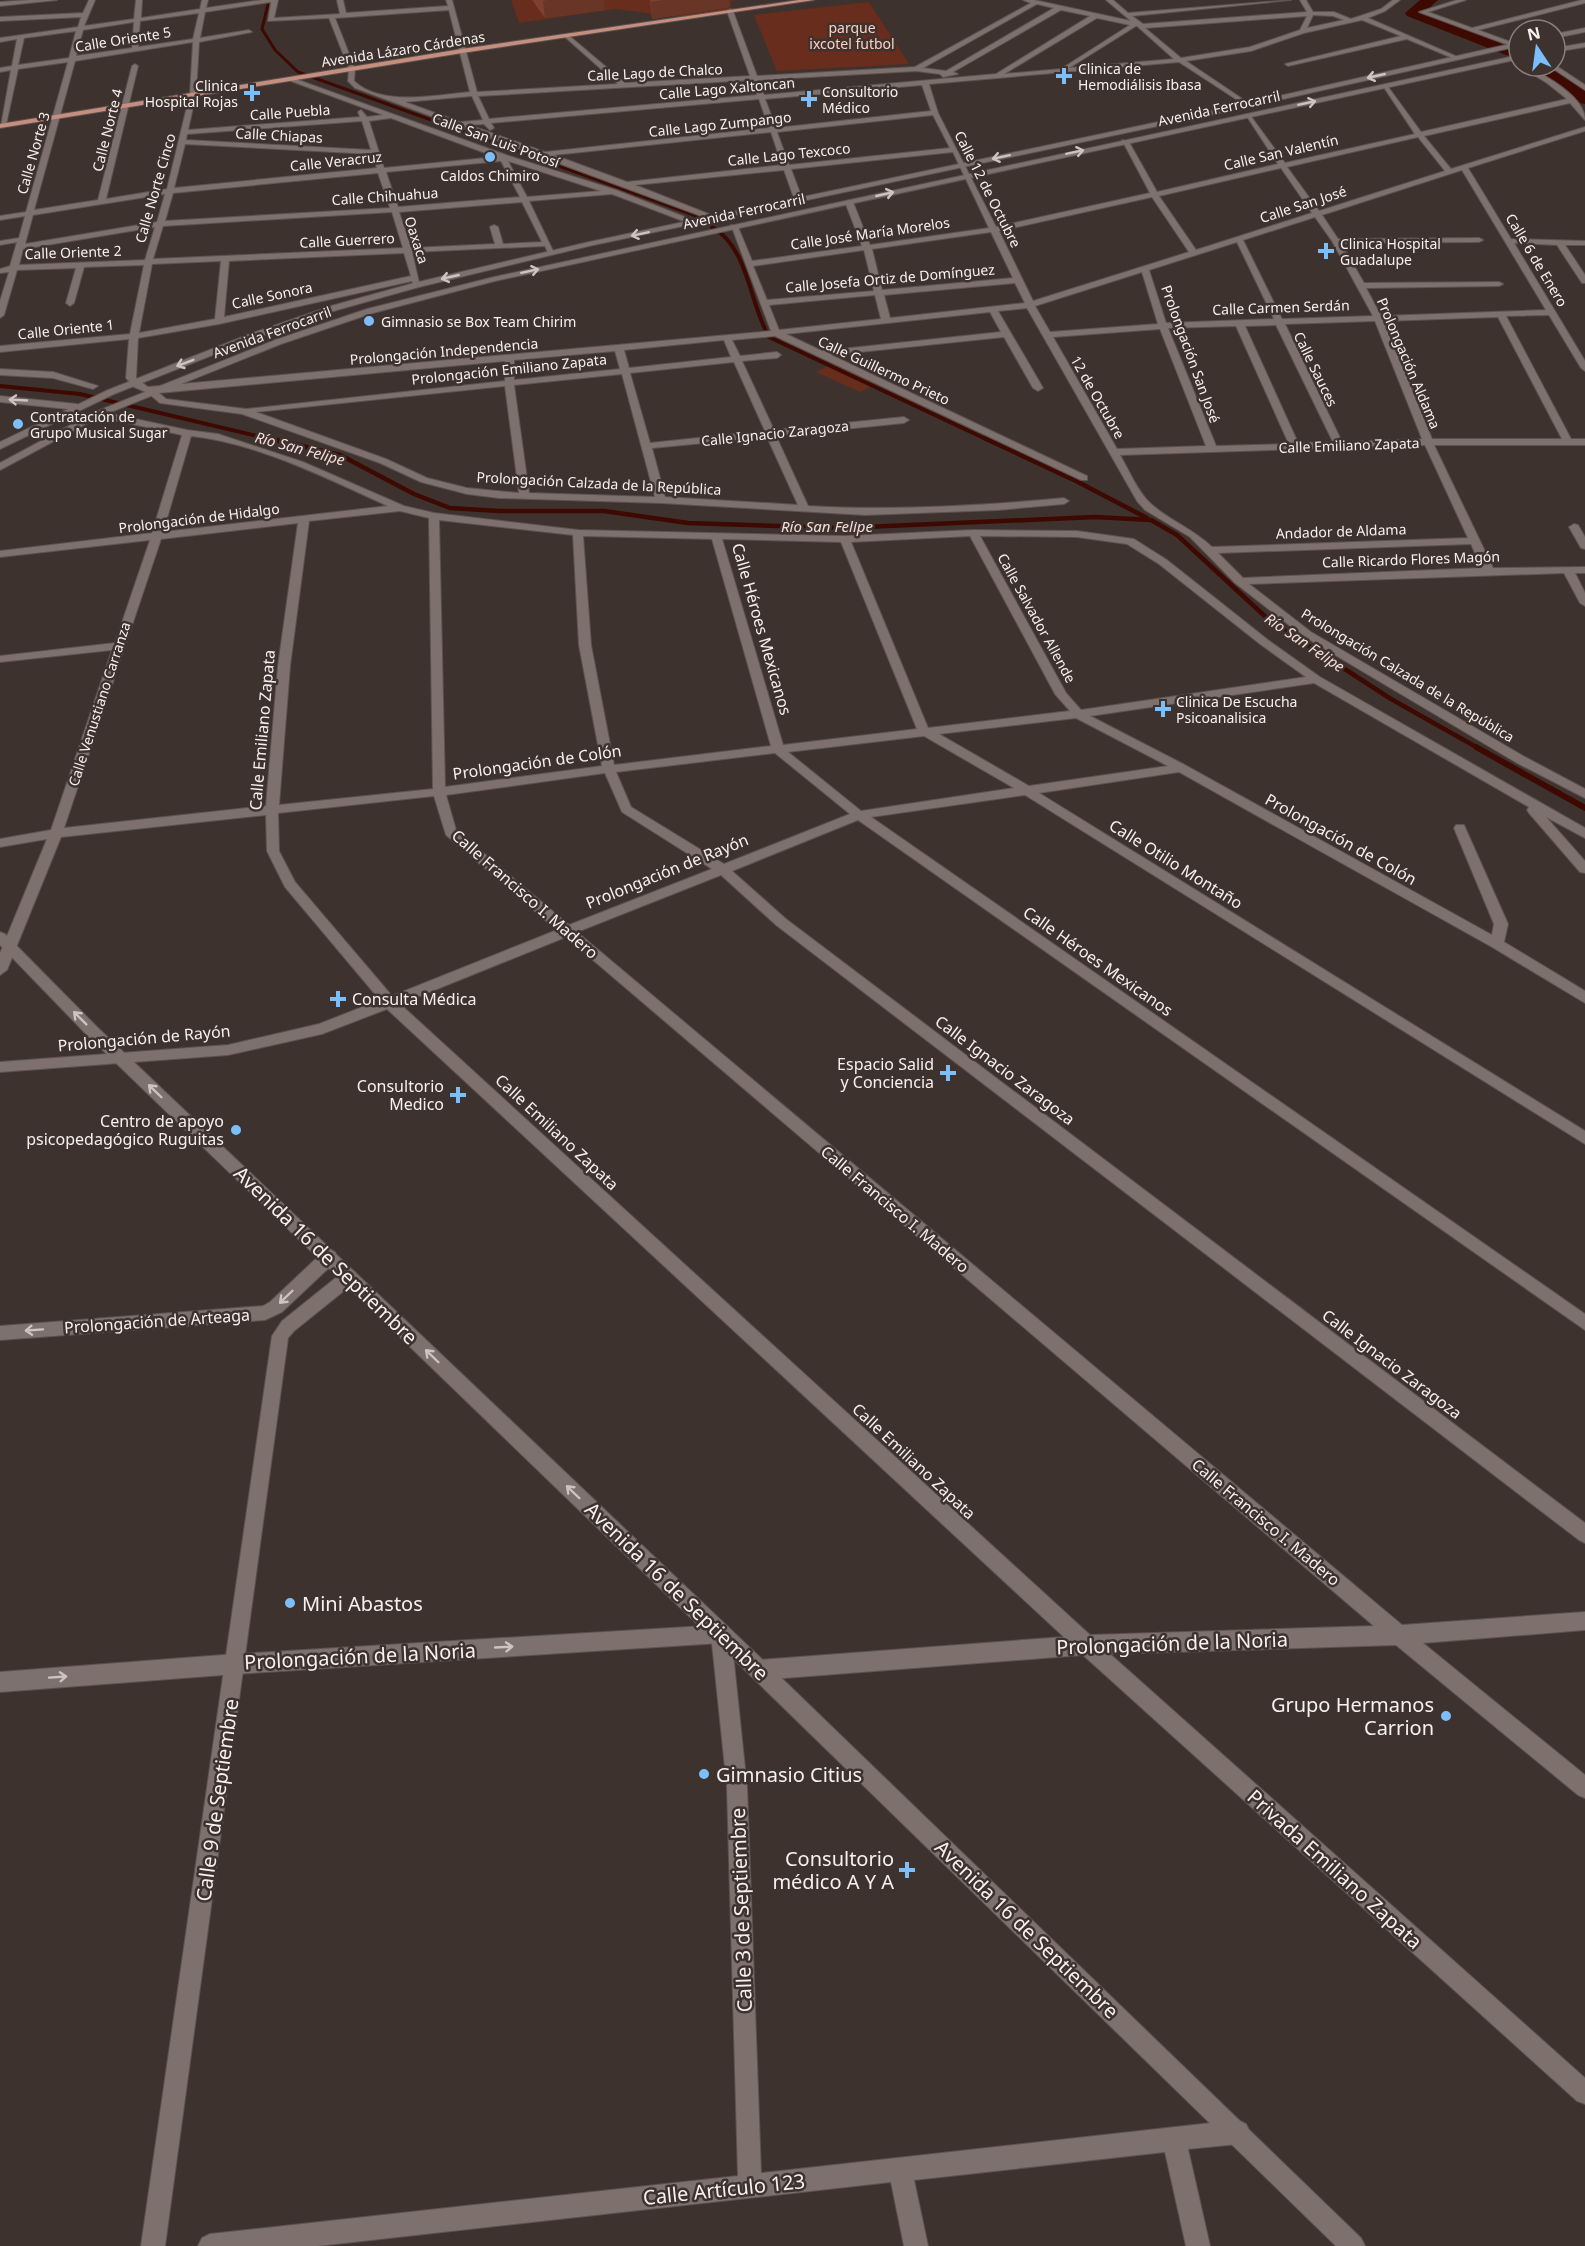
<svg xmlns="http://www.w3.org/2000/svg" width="1585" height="2246" viewBox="0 0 1585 2246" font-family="'Noto Sans',sans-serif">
	<rect width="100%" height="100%" fill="#3e322f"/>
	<path fill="#682d1c" d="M511,0H738L731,1L730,11L687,18L615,9L519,23Z
		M869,2L909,64L777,71L754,15Z
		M834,363L878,383L860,392L816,372Z"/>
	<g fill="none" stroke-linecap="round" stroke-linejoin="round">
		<path stroke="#3d0900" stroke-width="3" d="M269,0L262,29L275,50L298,72L639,195"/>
		<path stroke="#3d0900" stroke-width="4" d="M635,193L695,215L707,223
			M712,227C749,248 749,303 769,337L988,440
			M0,386L80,394L274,440"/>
		<path stroke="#3d0900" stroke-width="4.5" d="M268,438L340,455L414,494L450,508L499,511H604L688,523L842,528L1095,517L1151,520L1177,535L1269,620L1391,699L1478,748
			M984,438L1076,481L1147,518"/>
		<path stroke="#3d0900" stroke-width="6" d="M1476,747L1585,808"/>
		<path fill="#3d0900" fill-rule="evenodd" d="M1420,0H1438L1425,12L1518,47L1519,53L1512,56L1506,55L1407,16L1405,13Z
			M1532,66H1552L1585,90V104L1579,103Z"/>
		<g stroke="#5c524f" stroke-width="2">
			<path id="minor" d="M30,0H57L0,6V2Z
				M89,0H95L84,26L134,19L136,0H142L141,18L200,9L202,0H208L206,8L262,0H278L274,18L340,14L337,0H343L346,13L448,6L446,0H452L477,92L618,84L565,37L567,34L625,83L750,76L727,11L730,9L733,11L757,76L915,67L1031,3L1023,0H1034L1131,21L1106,0H1113L1128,13L1291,0L1132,16L1143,24L1307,12L1300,0H1306L1313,12H1334L1351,19L1381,9L1393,0H1400L1385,11L1368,18L1460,58L1455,59L1407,39L1288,66L1285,64L1401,36L1362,20L1304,33L1251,51L1186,61L1250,104L1248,107L1179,62L929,84L938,113L996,227L1150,193L1122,140L1129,142L1157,192L1278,164L1246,115H1250L1285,163L1415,134L1383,86L1386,84L1421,132L1567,99L1547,83L1519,66H1527L1534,70C1553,80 1585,99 1585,120L1570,103L1424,136L1451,169L1585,127V131L1468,168L1511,239L1585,241V245H1565L1585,275V283H1582L1557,245L1514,243L1585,361V371L1581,368L1549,315L1506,316L1571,439H1585V445H1434L1493,568L1585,567V573H1575L1585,593V606L1580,603L1564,573L1249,584L1311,632L1525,757L1585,789V798L1517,763L1303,636L1235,583L1190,537L1145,510L1137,501L1027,308L998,311L1043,388L1038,391L1033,388L1004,337L831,355L1087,476V480H1081L775,336L732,340L740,356L777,352L781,355L777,358L742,361L774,430L904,417L909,420L904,423L776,436L808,506C894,511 979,506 1064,498L1069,501L1064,504L998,510L865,515L661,503L499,498L467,494L421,482L380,463L242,414L160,403L148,393L134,387L126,378L129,339L0,352V346L130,334L144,265L84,267L74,303L70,306L66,303L76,268L17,270L4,315L0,318V301L9,272L0,273V269L10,266L17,242L0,245V241L19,238L25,216L0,220V216L26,212L68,62L18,69L6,125L1,126L11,70L0,72V68L12,66L17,39L0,42V38L78,27L81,17L0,21V17L83,13ZM271,2L268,21L329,18L349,69L348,81L355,88L712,220L719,218L635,185L784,170L795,201L799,203L803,201L791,169L953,152L989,228L870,245L853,202L849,200L845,202L862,246L752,261L738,227L731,225L771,331L148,387L136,378L138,338L219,324L412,281L414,287H420L412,252L545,246L548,253H554L529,201L612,194L691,224L698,222L616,190L509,156L290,77L288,80L383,115L367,117L361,110L358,112L360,117L188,130L196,94L199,42L252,32L249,30L200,38L205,12ZM1037,4L1054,8L946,71L923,68ZM449,10L470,92C436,95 381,107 354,81L355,69L335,18ZM1061,10L1090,16L996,74L764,95L758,80L916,71L940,74L943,77L958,74L953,72ZM199,13L193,39L138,47L140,21ZM1313,15L1333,16L1344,20L1307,28ZM1307,16L1300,30L1250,47L1181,58L1145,28ZM1097,18L1130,25L1061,69L1004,74ZM134,22L132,48L76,56L83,30ZM1137,26L1174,59L1069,68L1136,26ZM76,31L69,58L18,65L24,38ZM193,42L190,94L167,189L106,199L138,66L135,64L132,66L98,200L34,210L75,61ZM752,80L757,95L489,119L478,96ZM922,85L931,111L776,128L765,99ZM472,96L483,120L460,122L405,102ZM759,99L769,128L545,152L469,125L484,124L490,130L494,128L491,123ZM933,115L950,148L789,165L777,132ZM391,118L496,157L384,168L369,121ZM362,121L371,150L186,140L187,134ZM771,132L782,165L627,182L554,155ZM1418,137L1445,171L1319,211L1287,167ZM185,144L372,154L377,168L174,188ZM501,161L520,197L398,207L386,172ZM508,161L601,191L527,197ZM1281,168L1312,213L1196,250L1159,196ZM1462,170L1546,310L1381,316L1366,288L1499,286L1503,284L1499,282L1364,283L1341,243L1479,242L1483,240L1479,238L1338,239L1322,215ZM378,173L390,208L165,221L173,193ZM165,194L157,222L25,244L33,215ZM1152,197L1189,252L1033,301L999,231ZM522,202L542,242L503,244L498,227L494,225L490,227L495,244L411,248L399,212ZM392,212L403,248L153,259L163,226ZM1315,217L1332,241L1373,316L1282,319L1243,240ZM155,227L145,260L19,265L23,249ZM991,232L1013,278L882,290L872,249ZM1237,242L1274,319L1166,323L1149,270ZM864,250L874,291L767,300L753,266ZM404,253L411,276L224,317L229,261ZM221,261L215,319L139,333L152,264ZM1142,272L1158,324L1050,332L1035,306ZM1015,283L1025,303L890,318L884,295ZM875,295L881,319L779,330L769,305ZM990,312L1001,332L822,351L786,334ZM1498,317L1562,439H1432L1384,321ZM1375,321L1422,439L1342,442L1285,324ZM1276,325L1333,442L1298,443L1245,326ZM1236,326L1289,444L1216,446L1168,328ZM1160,329L1206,446L1117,449L1053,337ZM724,340L731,357L629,368L624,350ZM615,351L620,369L514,380V360ZM505,361V381L246,409L166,399L159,393ZM734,362L765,431L650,443L630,373ZM622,374L655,497L529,493L514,385ZM505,386L519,493L467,488L427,478L386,459L256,412ZM767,437L798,505L665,497L652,448ZM1425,445L1468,538L1212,547C1192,528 1168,520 1150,503C1137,491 1129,470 1120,455ZM1471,544L1482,568L1243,578L1218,553Z
				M1457,0H1466L1428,12L1472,28L1582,0H1585V3L1478,30L1516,44L1514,47L1419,12Z
				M1555,65L1585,85V90L1549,66Z
				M0,369L53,372L98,386L93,389L53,378L0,375Z
				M98,411L187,430L218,434L303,462L404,506L434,513L578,530L845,536L973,530L1077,531L1134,539L1167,560L1268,640L1320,677L1585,828V838L1546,817L1585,861V873L1580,872L1529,813L1527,810L1529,807L1314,683L1090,716L1185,765L1492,935L1494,924L1454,828L1456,825H1464L1508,924L1504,942L1585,991V1003L1492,947L1179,772L1039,793L1585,1131V1144L1025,795L871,817L1585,1314V1330L858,820L732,871L786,919L1585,1523V1543L1579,1540L776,925L721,875L577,932L1402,1625L1585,1612V1630L1423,1643L1585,1775V1798L1578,1795L1396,1645L1110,1654L1585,2078V2104L1577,2101L1083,1655L759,1680L752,1677L749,1670L752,1663L759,1660L1064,1637L387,1009L322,1034L228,1055L0,1072V1062L228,1045L319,1024L380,1000L285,887L267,851L266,815L61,837L7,970L0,975V953L47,839L0,847V839L51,830L112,650L0,662V656L115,643L150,540L0,557V551L152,533L182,435L95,416L93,414ZM191,436C258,443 327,479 388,506L163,532ZM400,511L429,518L433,789L279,805L290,666L309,521ZM439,520L573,535L579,645L602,766L445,787ZM298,523L278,666L266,806L64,828L161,539ZM583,536L712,539L771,746L614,765L591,645ZM970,536L1055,694L1070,711L928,728L851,542ZM980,536L1077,537L1127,544L1159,564L1260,644L1306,677L1081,710L1066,693ZM722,539L841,542L917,729L783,745ZM1076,718L1168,766L1029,786L939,734ZM924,736L1014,788L861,811L788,752ZM775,753L850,814L724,864L631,807L616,772ZM605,773L622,812L712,869L569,925L456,830L446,795ZM434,796L446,835L557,930L392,996L295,882L279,851L278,813ZM566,937L1374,1626L1090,1635L400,1004Z
				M1574,524L1578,525L1585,537V549L1581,548L1569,527Z
				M329,1250L335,1252L337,1257L335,1262L282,1312L265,1320L0,1340V1326L263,1306L270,1302L323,1252Z
				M349,1270L355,1272L357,1277L355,1282L294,1331L288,1338L165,2246H141L272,1336L282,1321L343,1272Z
				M721,1625L728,1627L731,1634L747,1787L761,2173L1238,2120L1246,2124L1250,2132L1246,2140L1238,2144L1188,2149L1210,2246H1186L1165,2152L914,2180L928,2246H904L891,2182L318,2246H198L202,2238L210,2234L738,2176L727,1787L711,1634L714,1627Z"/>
		</g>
		<g stroke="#5c524f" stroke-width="2">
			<path id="tertiary" d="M0,396L77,404L82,407L77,410L0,402Z
				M721,1625L728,1627L731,1634L728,1641L721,1643L236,1674L0,1692V1672L236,1654Z"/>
		</g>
		<g stroke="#5c524f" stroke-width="2">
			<path id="secondary" d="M1585,28V32L1555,38V34Z
				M1519,42V46L1248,107L589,246L419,287L337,310L256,338L114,394L0,449V442L108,390L250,334L331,306L414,283L589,242L1248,103Z
				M1585,43V47L1555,52V48Z
				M1519,55V59L495,281L373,313L281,344L101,416L0,470V463L95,412L275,340L367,309L494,277Z
				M0,932L5,934L97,1027L766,1663L1361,2238L1365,2246H1336L752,1677L87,1035L0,945Z"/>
		</g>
		<g stroke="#5c524f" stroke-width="2">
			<path id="primary" d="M799,0H814L462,53L0,128V124L462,49Z"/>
		</g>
		<use href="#minor" fill="#7e706c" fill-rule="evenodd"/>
		<use href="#tertiary" fill="#7e706c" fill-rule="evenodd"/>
		<use href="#secondary" fill="#7e706c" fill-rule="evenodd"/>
		<use href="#primary" fill="#c58e7f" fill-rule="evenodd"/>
	</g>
	<path fill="#7f412f" d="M532,0H604V10L545,18Z
		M650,0H729V7L652,19Z"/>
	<path fill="#683526" d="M547,0H604V10L545,18L543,1Z
		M663,0H729V7L652,19L651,2Z"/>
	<defs><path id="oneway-shaft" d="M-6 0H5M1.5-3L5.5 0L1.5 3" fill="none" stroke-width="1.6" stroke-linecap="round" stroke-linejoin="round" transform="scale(1.5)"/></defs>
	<g stroke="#cdc3c0">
		<use href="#oneway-shaft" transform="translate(1376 76) rotate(167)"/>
		<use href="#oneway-shaft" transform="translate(1307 103) rotate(-12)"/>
		<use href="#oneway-shaft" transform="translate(1075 152) rotate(-12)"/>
		<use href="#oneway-shaft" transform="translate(1001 157) rotate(168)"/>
		<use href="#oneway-shaft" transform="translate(885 194) rotate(-13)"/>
		<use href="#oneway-shaft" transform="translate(640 234) rotate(168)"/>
		<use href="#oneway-shaft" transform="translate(530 271) rotate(-12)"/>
		<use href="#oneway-shaft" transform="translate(450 277) rotate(167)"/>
		<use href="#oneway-shaft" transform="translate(185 363) rotate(159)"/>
		<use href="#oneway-shaft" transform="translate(18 400) rotate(-177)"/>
		<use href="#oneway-shaft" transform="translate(80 1018) rotate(-135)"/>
		<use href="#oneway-shaft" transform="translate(155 1091) rotate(-136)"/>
		<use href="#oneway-shaft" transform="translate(286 1297) rotate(136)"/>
		<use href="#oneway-shaft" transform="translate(34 1330) rotate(176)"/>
		<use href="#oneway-shaft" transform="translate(432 1356) rotate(-136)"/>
		<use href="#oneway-shaft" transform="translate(573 1492) rotate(-136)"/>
		<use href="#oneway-shaft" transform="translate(504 1647) rotate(-3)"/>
		<use href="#oneway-shaft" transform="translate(58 1677) rotate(-4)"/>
	</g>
	<g fill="#7cbef9" stroke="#3e322f" stroke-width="2">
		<path d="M1061 67h6v6h6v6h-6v6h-6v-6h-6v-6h6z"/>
		<path d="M249 84h6v6h6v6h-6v6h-6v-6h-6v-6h6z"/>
		<path d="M806 90h6v6h6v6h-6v6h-6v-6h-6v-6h6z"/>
		<circle cx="490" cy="157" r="6"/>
		<path d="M1323 242h6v6h6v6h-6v6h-6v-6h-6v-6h6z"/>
		<circle cx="369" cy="321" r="6"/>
		<circle cx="18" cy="424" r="6"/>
		<path d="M1160 700h6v6h6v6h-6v6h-6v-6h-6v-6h6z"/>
		<path d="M335 990h6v6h6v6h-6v6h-6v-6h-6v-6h6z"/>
		<path d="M945 1064h6v6h6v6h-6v6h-6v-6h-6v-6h6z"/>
		<path d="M455 1086h6v6h6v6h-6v6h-6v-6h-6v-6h6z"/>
		<circle cx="236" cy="1130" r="6"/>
		<circle cx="290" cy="1603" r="6"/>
		<circle cx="1446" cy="1716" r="6"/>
		<circle cx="704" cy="1774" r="6"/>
		<path d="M904 1861h6v6h6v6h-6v6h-6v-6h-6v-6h6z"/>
	</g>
	<g text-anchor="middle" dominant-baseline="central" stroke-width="5" stroke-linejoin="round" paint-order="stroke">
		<g font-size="14" fill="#fcd0c3" stroke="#3e322f">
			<text x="852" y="27">parque<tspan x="852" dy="16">ixcotel futbol</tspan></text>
		</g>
		<g font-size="14" fill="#f8f0ee" stroke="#3e322f">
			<text transform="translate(123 39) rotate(-9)">Calle Oriente 5</text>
			<text transform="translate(403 49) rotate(-9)">Avenida Lázaro Cárdenas</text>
			<text transform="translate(655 72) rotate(-3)">Calle Lago de Chalco</text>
			<text transform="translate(727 88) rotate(-5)">Calle Lago Xaltoncan</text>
			<text transform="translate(1219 108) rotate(-12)">Avenida Ferrocarril</text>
			<text transform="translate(290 112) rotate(-4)">Calle Puebla</text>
			<text transform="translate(720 124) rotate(-6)">Calle Lago Zumpango</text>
			<text transform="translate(107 130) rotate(-76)">Calle Norte 4</text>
			<text transform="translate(279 135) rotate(3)">Calle Chiapas</text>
			<text transform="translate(496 140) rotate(20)">Calle San Luis Potosí</text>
			<text transform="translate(1281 152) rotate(-13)">Calle San Valentín</text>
			<text transform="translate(33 153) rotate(-74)">Calle Norte 3</text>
			<text transform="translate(789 154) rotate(-6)">Calle Lago Texcoco</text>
			<text transform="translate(336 161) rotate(-6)">Calle Veracruz</text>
			<text transform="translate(155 188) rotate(-74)">Calle Norte Cinco</text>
			<text transform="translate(988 189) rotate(63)">Calle 12 de Octubre</text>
			<text transform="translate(385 196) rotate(-4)">Calle Chihuahua</text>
			<text transform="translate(1303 204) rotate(-18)">Calle San José</text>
			<text transform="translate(744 211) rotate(-12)">Avenida Ferrocarril</text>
			<text transform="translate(870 233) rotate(-8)">Calle José María Morelos</text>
			<text transform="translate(347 240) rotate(-3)">Calle Guerrero</text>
			<text transform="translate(417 240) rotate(72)">Oaxaca</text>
			<text transform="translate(73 252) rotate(-2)">Calle Oriente 2</text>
			<text transform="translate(1537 260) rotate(59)">Calle 6 de Enero</text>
			<text transform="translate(890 278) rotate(-5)">Calle Josefa Ortiz de Domínguez</text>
			<text transform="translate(272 295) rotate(-12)">Calle Sonora</text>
			<text transform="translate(1281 307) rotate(-2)">Calle Carmen Serdán</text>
			<text transform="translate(66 329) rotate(-6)">Calle Oriente 1</text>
			<text transform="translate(272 332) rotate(-20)">Avenida Ferrocarril</text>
			<text transform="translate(444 351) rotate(-5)">Prolongación Independencia</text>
			<text transform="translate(1191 354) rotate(70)">Prolongación San José</text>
			<text transform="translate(1409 363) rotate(67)">Prolongación Aldama</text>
			<text transform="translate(509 369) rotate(-6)">Prolongación Emiliano Zapata</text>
			<text transform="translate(1316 369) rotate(64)">Calle Sauces</text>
			<text transform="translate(884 370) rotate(25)">Calle Guillermo Prieto</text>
			<text transform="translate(1098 397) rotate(60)">12 de Octubre</text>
			<text transform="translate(775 433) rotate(-6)">Calle Ignacio Zaragoza</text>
			<text transform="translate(1349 445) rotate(-2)">Calle Emiliano Zapata</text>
			<text transform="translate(599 483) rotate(3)">Prolongación Calzada de la República</text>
			<text transform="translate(199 518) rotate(-7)">Prolongación de Hidalgo</text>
			<text transform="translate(1341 531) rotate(-2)">Andador de Aldama</text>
			<text transform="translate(1411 559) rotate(-2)">Calle Ricardo Flores Magón</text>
			<text transform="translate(1037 618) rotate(61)">Calle Salvador Allende</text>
			<text transform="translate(1408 675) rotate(31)">Prolongación Calzada de la República</text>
			<text transform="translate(99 704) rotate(-72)">Calle Venustiano Carranza</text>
		</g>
		<g font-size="14" fill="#f8f0ee" stroke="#3e322f" text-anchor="start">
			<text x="1078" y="68">Clinica de<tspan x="1078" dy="16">Hemodiálisis Ibasa</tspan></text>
			<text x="238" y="85" text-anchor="end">Clinica<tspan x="238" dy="16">Hospital Rojas</tspan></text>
			<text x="822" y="91">Consultorio<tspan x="822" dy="16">Médico</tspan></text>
			<text x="490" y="175" text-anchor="middle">Caldos Chimiro</text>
			<text x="1340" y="243">Clinica Hospital<tspan x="1340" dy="16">Guadalupe</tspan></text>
			<text x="381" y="321">Gimnasio se Box Team Chirim</text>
			<text x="30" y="416">Contratación de<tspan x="30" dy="16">Grupo Musical Sugar</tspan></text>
			<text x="1176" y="701">Clinica De Escucha<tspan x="1176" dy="16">Psicoanalisica</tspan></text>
		</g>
		<g font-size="15" font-style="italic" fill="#f4ddd7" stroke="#3e322f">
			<text transform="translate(300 448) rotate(15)">Río San Felipe</text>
			<text x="827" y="526">Río San Felipe</text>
			<text transform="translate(1305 642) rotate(34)">Río San Felipe</text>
		</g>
		<g font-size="16" fill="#f8f0ee" stroke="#3e322f">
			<text transform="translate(762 629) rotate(74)">Calle Héroes Mexicanos</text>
			<text transform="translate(262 730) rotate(-85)">Calle Emiliano Zapata</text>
			<text transform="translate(537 762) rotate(-8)">Prolongación de Colón</text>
			<text transform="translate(1341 839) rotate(29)">Prolongación de Colón</text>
			<text transform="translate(1176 864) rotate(32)">Calle Otilio Montaño</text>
			<text transform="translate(667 871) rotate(-22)">Prolongación de Rayón</text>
			<text transform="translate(525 894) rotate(41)">Calle Francisco I. Madero</text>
			<text transform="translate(1098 961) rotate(35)">Calle Héroes Mexicanos</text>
			<text transform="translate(144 1038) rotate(-5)">Prolongación de Rayón</text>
			<text transform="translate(1005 1070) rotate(37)">Calle Ignacio Zaragoza</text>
			<text transform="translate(557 1132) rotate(43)">Calle Emiliano Zapata</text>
			<text transform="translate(895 1209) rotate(40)">Calle Francisco I. Madero</text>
			<text transform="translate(157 1321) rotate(-4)">Prolongación de Arteaga</text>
			<text transform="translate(1392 1364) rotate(37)">Calle Ignacio Zaragoza</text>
			<text transform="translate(914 1461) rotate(43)">Calle Emiliano Zapata</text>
			<text transform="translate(1266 1522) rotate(40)">Calle Francisco I. Madero</text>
		</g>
		<g font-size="16" fill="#f8f0ee" stroke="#3e322f" text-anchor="end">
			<text x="352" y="999" text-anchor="start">Consulta Médica</text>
			<text x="934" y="1064">Espacio Salid<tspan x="934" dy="18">y Conciencia</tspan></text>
			<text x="444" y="1086">Consultorio<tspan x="444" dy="18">Medico</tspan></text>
			<text x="224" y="1121">Centro de apoyo<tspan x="224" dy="18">psicopedagógico Ruguitas</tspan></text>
		</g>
		<g font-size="20" fill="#f8f0ee" stroke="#3e322f">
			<text transform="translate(326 1255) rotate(44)">Avenida 16 de Septiembre</text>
			<text transform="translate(677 1591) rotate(44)">Avenida 16 de Septiembre</text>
			<text transform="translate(1172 1643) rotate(-2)">Prolongación de la Noria</text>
			<text transform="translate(360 1656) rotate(-3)">Prolongación de la Noria</text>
			<text transform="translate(217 1800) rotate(-82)">Calle 9 de Septiembre</text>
			<text transform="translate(1335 1869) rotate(42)">Privada Emiliano Zapata</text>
			<text transform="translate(741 1910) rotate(-92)">Calle 3 de Septiembre</text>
			<text transform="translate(1027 1929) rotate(44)">Avenida 16 de Septiembre</text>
			<text transform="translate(724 2189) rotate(-6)">Calle Artículo 123</text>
		</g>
		<g font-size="20" fill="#f8f0ee" stroke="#3e322f" text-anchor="start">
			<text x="302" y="1603">Mini Abastos</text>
			<text x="1434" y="1704" text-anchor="end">Grupo Hermanos<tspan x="1434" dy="23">Carrion</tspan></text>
			<text x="716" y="1774">Gimnasio Citius</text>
			<text x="894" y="1858" text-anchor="end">Consultorio<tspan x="894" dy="23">médico A Y A</tspan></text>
		</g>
	</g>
	<g transform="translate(1537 48) rotate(347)"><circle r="28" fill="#3e322f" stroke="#887e7b" stroke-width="1.5"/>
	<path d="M0-4.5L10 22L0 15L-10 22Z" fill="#7cbef9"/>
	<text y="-9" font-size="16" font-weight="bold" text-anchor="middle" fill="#f8f0ee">N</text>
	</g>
</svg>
